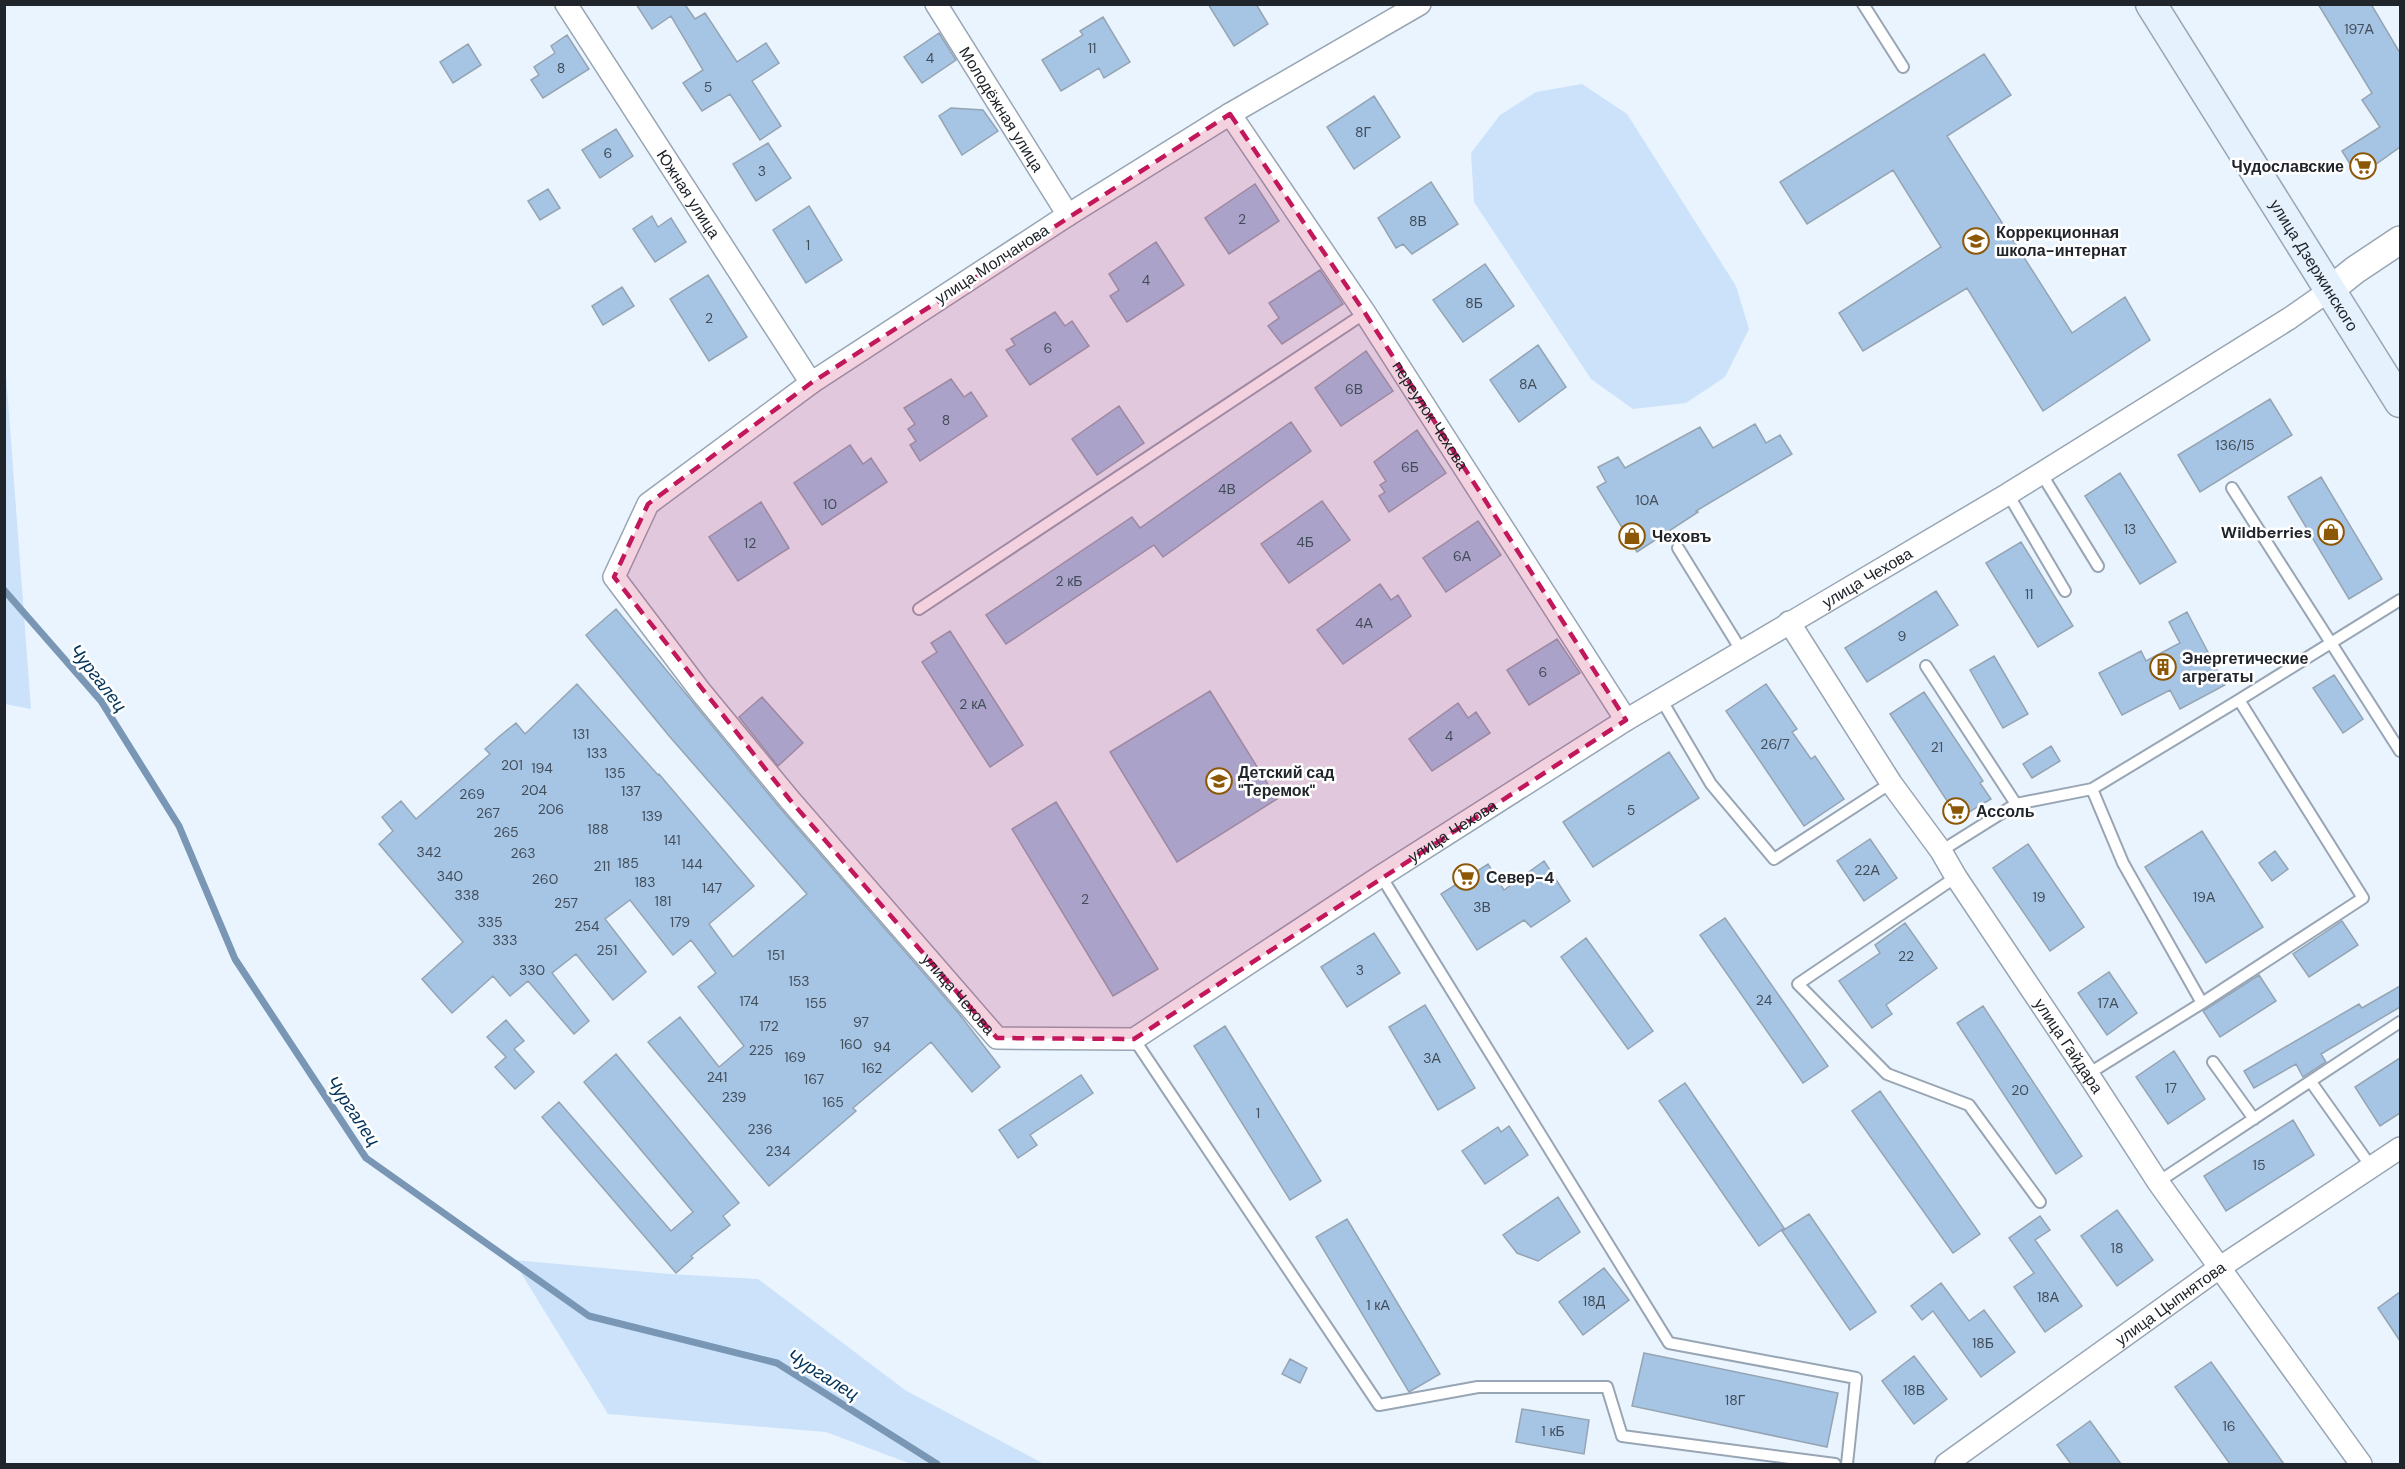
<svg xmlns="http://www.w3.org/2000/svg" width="2405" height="1469" viewBox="0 0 2405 1469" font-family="'DM Sans',sans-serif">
	<rect width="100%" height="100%" fill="#eaf4fe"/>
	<path fill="#cbe2fa" d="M1582,84L1627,114L1736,286L1749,329L1725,377L1686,403L1633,409L1591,379L1474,202L1471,153L1500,115L1536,92Z
		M5,361L31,709L5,704Z
		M513,1260L670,1274L758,1279L905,1390L1044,1464H911L826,1432L608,1414Z"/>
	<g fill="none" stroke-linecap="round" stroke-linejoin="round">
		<path stroke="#7997b5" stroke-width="7" d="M4,590L101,701L179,826L235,959L366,1158L589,1316L777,1363L937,1464"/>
	</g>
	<path fill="#a6c5e5" stroke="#95a4b3" stroke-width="1.5" d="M636,4H688L686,6L695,19L705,13L737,62L766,43L779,63L752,81L781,126L760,140L730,94L702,111L683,83L703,70L671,16L652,29Z
		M1208,4H1256L1268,24L1234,46Z
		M2318,4H2371L2400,53V147L2358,177L2342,151L2380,127L2362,100L2372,93Z
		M1103,17L1130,62L1104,78L1099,68L1061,91L1042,60L1083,35L1080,31Z
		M939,33L956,60L922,83L904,57Z
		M567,35L589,69L543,98L531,80L539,75L534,67L555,53L551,46Z
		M468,44L481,65L453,83L440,62Z
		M1984,54L2011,95L1947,136L2072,333L2125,297L2150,340L2043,411L1967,288L1863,351L1839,313L1941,247L1893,170L1807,224L1780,182Z
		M1374,96L1400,137L1354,169L1327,127Z
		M951,108L983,110L998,131L962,155L939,116Z
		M616,129L633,156L600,178L582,150Z
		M768,143L791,178L756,201L733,164Z
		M1431,182L1458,224L1412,254L1403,244L1396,248L1378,218Z
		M1255,184L1279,221L1229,254L1205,218Z
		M548,189L560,208L540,220L528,201Z
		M809,206L842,260L806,283L773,230Z
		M652,216L658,227L671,218L686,242L655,262L633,229Z
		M1156,242L1184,285L1127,322L1110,296L1119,290L1109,274Z
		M1485,264L1514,306L1463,342L1433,300Z
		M1320,270L1343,304L1282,344L1268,326L1279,318L1269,303Z
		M708,275L747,337L709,361L670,299Z
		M622,287L634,306L603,325L592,306Z
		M1055,312L1065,326L1072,321L1089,346L1030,385L1006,350L1015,345L1011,339Z
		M1538,345L1566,387L1519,422L1490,380Z
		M1366,351L1393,391L1341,426L1315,388Z
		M951,379L964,397L971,392L987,416L920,461L910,445L916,441L908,429L915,424L904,408Z
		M2270,399L2292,435L2200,492L2178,455Z
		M1119,406L1144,443L1097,475L1072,439Z
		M1291,422L1311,451L1163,557L1154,545L1006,644L986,615L1132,517L1140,528Z
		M1755,424L1766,443L1780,435L1792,454L1696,511L1698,512L1637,552L1597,487L1606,482L1598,467L1618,457L1625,468L1700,427L1713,448Z
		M1417,430L1446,473L1389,512L1379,496L1385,492L1380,485L1386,481L1374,462Z
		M850,445L863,464L871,458L887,482L822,525L794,483Z
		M2120,473L2176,562L2140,584L2085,496Z
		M2321,477L2382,579L2349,599L2288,497Z
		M1322,501L1350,540L1289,583L1261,544Z
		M761,502L789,548L738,581L709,537Z
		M1478,521L1501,555L1446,592L1423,558Z
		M2021,542L2073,626L2038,647L1986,563Z
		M1380,584L1391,600L1398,595L1411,616L1343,664L1317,630Z
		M1936,591L1958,625L1867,682L1845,648Z
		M616,609L780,808L960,1015L1000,1067L972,1092L931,1042L853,1108L856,1111L769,1186L648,1042L680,1017L719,1067L744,1046L698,987L716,973L691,940L673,955L630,900L605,919L646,972L613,1000L576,954L552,973L589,1021L574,1034L528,981L510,996L493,976L452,1013L422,979L463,942L379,844L393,831L382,817L401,801L416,819L490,754L485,749L501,735L516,723L525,734L577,684L658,775L659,774L754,886L709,924L733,957L807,894L670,737L586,635Z
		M2187,612L2225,685L2180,709L2170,690L2122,715L2099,673L2141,651L2146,661L2180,643L2169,622Z
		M950,631L1023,745L990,767L922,662L937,652L931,643Z
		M1557,639L1580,673L1529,705L1507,670Z
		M1994,656L2028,714L2003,728L1970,670Z
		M2334,675L2363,719L2343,733L2313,688Z
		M1766,684L1797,729L1792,732L1811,759L1815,756L1844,799L1804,826L1726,711Z
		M1210,691L1277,799L1177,862L1110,752Z
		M1924,692L1983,781L1980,783L1991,799L1964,815L1955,813L1890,714Z
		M762,697L803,743L778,766L739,717Z
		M1458,703L1468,718L1476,712L1490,733L1432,771L1409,739Z
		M2051,746L2060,761L2032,778L2023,764Z
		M1669,752L1699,798L1593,867L1563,822Z
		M1056,802L1158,969L1113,996L1012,829Z
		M2202,831L2263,927L2206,963L2145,867Z
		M1870,839L1897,878L1864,901L1837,861Z
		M2028,844L2084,927L2050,951L1993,868Z
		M2275,851L2288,869L2272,881L2259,863Z
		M1544,861L1570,901L1531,927L1524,920L1477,950L1441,894L1488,864L1504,890Z
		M1725,918L1828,1066L1803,1083L1700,935Z
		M2342,921L2358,945L2309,977L2293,954Z
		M1905,923L1937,968L1886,1005L1892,1014L1872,1028L1839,981L1880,953L1875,945Z
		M1374,933L1400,973L1347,1007L1321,967Z
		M1586,938L1653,1031L1628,1049L1561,957Z
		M2109,972L2137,1013L2107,1035L2078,993Z
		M2259,975L2276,1001L2220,1037L2203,1011Z
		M2400,986V1007L2321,1054L2326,1062L2303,1077L2296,1064L2254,1088L2244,1071L2359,1004L2362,1008Z
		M1425,1005L1475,1088L1438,1110L1389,1027Z
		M1983,1006L2082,1156L2056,1174L1957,1023Z
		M506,1020L524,1041L514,1049L534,1072L515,1089L495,1067L506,1057L487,1037Z
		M1225,1026L1321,1181L1290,1200L1194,1046Z
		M2174,1051L2205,1099L2168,1124L2136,1077Z
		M616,1054L739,1203L723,1216L730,1225L691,1256L693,1258L676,1273L542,1117L559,1102L671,1231L693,1212L584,1082Z
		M2400,1058V1113L2380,1126L2355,1087Z
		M1081,1075L1093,1093L1030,1135L1037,1145L1018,1158L999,1130Z
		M1685,1083L1784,1228L1759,1246L1659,1101Z
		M1880,1091L1980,1234L1953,1253L1852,1111Z
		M2293,1120L2314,1155L2226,1211L2204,1176Z
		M1509,1126L1528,1155L1485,1184L1462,1151L1498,1127L1501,1132Z
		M1558,1197L1580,1232L1538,1261L1517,1253L1503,1235Z
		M2117,1210L2153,1260L2117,1286L2081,1236Z
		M1809,1214L1876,1312L1850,1330L1782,1231Z
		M2040,1216L2050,1230L2035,1240L2082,1306L2045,1332L2014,1287L2034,1273L2009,1238Z
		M1347,1219L1440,1374L1409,1392L1316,1237Z
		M1604,1268L1629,1300L1583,1335L1559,1302Z
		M1941,1283L1969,1321L1984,1310L2015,1352L1981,1377L1933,1311L1922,1320L1911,1306Z
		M2400,1292V1341L2378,1308Z
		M1644,1353L1838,1393L1827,1447L1632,1406Z
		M1914,1356L1947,1399L1914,1424L1882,1381Z
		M1290,1359L1307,1368L1300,1383L1282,1374Z
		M2211,1362L2284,1464H2230L2175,1387Z
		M1522,1409L1589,1420L1584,1454L1516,1442Z
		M2090,1421L2121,1464H2071L2057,1445Z"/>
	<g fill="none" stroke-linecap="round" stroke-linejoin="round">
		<g stroke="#97a5b4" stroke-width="14">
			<path id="service" d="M1863,4L1903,67
				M2041,473L2098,566
				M2232,488L2400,751
				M2008,494L2065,591
				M1678,548L1741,650
				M919,609L1365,313
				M1926,666L2016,804
				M1661,699L1711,784L1774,859L1891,783
				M2092,789L2123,863L2202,1003
				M1941,851L2016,804L2092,789L2239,700
				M1381,876L1669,1343L1856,1378L1847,1464
				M1956,877L1798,984L1887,1074L1969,1105L2040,1202
				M1134,1039L1379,1405L1478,1387H1607L1622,1436L1835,1464
				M2213,1062L2254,1119
				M2088,1074L2202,1003L2363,898L2239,700L2400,600
				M2311,1082L2372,1168
				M2158,1182L2400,1022"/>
		</g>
		<g stroke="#97a5b4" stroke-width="24">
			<g id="minor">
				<path id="s1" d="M566,4L811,383"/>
				<path id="s2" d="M936,4L1068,215"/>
				<path id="s3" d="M1420,4L1230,114L1068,215L811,383L648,504L614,577L701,692L790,800L997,1038L1134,1039L1381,876L1626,720L2008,494L2290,318L2330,290"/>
				<path id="s4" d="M1230,114L1365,313L1626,720"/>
				<path id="s5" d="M1789,622L1891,783L1941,851L1956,877L2088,1074L2158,1182L2361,1464"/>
				<path id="s6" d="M1946,1464L2219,1268L2400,1148"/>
			</g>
		</g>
		<g stroke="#97a5b4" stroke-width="30">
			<path id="tertiary" d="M2330,290L2355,270L2400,240"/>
		</g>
		<g stroke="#97a5b4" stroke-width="33">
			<g id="secondary">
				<path id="s7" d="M2151,4L2400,402"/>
			</g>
		</g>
		<use href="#service" stroke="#fff" stroke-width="10"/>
		<use href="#minor" stroke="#fff" stroke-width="21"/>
		<use href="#tertiary" stroke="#fff" stroke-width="27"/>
		<use href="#secondary" stroke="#e5f1fd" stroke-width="30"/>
	</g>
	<path fill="#c2185b" fill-opacity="0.2" stroke="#c2185b" stroke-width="4.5" stroke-dasharray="12 8" stroke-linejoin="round" d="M1230,114L1365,313L1626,720L1134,1039L997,1038L790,800L614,577L648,504L811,383Z"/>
	<defs>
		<g id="supermarket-ring" transform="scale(1.35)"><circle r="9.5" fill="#fff" stroke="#8c5806" stroke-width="1.5"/><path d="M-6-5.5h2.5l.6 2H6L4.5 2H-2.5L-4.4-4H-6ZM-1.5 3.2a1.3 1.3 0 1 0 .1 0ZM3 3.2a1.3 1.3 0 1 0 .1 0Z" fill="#8c5806"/></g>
		<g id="school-ring" transform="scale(1.35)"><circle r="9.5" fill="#fff" stroke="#8c5806" stroke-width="1.5"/><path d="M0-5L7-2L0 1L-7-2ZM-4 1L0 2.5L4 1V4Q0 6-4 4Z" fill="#8c5806"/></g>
		<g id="shop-ring" transform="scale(1.35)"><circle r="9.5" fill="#fff" stroke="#8c5806" stroke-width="1.5"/><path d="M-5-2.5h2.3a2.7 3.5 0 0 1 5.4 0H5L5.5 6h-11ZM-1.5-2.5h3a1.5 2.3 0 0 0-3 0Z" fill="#8c5806"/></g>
		<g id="building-ring" transform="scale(1.35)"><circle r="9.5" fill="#fff" stroke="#8c5806" stroke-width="1.5"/><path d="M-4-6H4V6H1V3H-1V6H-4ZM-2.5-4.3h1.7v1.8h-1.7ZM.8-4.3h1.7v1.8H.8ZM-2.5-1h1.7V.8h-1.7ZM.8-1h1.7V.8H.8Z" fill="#8c5806"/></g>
	</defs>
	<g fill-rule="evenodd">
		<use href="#supermarket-ring" x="2363" y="166"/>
		<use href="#school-ring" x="1976" y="241"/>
		<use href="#shop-ring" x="2331" y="532"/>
		<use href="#shop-ring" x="1632" y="536"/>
		<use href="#building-ring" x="2163" y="667"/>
		<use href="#school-ring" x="1219" y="781"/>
		<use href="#supermarket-ring" x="1956" y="811"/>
		<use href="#supermarket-ring" x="1466" y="877"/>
	</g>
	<g text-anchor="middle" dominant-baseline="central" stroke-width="5" stroke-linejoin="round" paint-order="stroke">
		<g font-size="14" fill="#424d5a">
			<text x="2359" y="29">197А</text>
			<text x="1092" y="48">11</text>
			<text x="930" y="58">4</text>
			<text x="561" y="68">8</text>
			<text x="708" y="87">5</text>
			<text x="1363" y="132">8Г</text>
			<text x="608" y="153">6</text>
			<text x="762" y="171">3</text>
			<text x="1242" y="219">2</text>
			<text x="1418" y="221">8В</text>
			<text x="808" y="245">1</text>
			<text x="1146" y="280">4</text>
			<text x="1474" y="303">8Б</text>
			<text x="709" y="318">2</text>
			<text x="1048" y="348">6</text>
			<text x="1528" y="384">8А</text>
			<text x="1354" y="389">6В</text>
			<text x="946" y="420">8</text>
			<text x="2235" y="445">136/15</text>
			<text x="1410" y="467">6Б</text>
			<text x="1227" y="489">4В</text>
			<text x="1647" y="500">10А</text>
			<text x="830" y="504">10</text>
			<text x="2130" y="529">13</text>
			<text x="1305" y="542">4Б</text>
			<text x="750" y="543">12</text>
			<text x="1462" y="556">6А</text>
			<text x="1069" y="581">2 кБ</text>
			<text x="2029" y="594">11</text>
			<text x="1364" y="623">4А</text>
			<text x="1902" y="636">9</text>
			<text x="1543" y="672">6</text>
			<text x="973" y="704">2 кА</text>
			<text x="581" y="734">131</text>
			<text x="1449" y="736">4</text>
			<text x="1775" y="744">26/7</text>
			<text x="1937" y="747">21</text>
			<text x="597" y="753">133</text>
			<text x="512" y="765">201</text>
			<text x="542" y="768">194</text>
			<text x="615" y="773">135</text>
			<text x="534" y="790">204</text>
			<text x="631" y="791">137</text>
			<text x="472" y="794">269</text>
			<text x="551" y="809">206</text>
			<text x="1631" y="810">5</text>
			<text x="488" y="813">267</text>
			<text x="652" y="816">139</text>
			<text x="598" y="829">188</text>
			<text x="506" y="832">265</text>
			<text x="672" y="840">141</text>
			<text x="429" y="852">342</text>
			<text x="523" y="853">263</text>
			<text x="628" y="863">185</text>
			<text x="692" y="864">144</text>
			<text x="602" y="866">211</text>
			<text x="1867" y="870">22А</text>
			<text x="450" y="876">340</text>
			<text x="545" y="879">260</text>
			<text x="645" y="882">183</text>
			<text x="712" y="888">147</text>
			<text x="467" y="895">338</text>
			<text x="2039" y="897">19</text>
			<text x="2204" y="897">19А</text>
			<text x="1085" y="899">2</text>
			<text x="663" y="901">181</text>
			<text x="566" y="903">257</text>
			<text x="1482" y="907">3В</text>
			<text x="490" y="922">335</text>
			<text x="680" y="922">179</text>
			<text x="587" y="926">254</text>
			<text x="505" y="940">333</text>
			<text x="607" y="950">251</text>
			<text x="776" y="955">151</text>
			<text x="1906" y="956">22</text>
			<text x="532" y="970">330</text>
			<text x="1360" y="970">3</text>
			<text x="799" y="981">153</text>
			<text x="1764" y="1000">24</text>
			<text x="749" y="1001">174</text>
			<text x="816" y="1003">155</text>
			<text x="2108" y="1003">17А</text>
			<text x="861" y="1022">97</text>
			<text x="769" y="1026">172</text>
			<text x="851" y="1044">160</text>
			<text x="882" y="1047">94</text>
			<text x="761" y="1050">225</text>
			<text x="795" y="1057">169</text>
			<text x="1432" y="1058">3А</text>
			<text x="872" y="1068">162</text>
			<text x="717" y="1077">241</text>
			<text x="814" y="1079">167</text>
			<text x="2171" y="1088">17</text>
			<text x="2020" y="1090">20</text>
			<text x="734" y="1097">239</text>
			<text x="833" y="1102">165</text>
			<text x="1258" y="1113">1</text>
			<text x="760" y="1129">236</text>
			<text x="778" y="1151">234</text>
			<text x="2259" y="1165">15</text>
			<text x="2117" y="1248">18</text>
			<text x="2048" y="1297">18А</text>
			<text x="1594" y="1301">18Д</text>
			<text x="1378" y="1305">1 кА</text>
			<text x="1983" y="1343">18Б</text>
			<text x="1914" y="1390">18В</text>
			<text x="1735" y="1400">18Г</text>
			<text x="2229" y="1426">16</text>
			<text x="1553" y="1431">1 кБ</text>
		</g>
		<g font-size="16" fill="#20252b" stroke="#fff">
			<text stroke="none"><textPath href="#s2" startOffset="124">Молодёжная улица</textPath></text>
			<text stroke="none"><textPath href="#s1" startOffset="226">Южная улица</textPath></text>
			<text transform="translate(992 264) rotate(-33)">улица Молчанова</text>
			<text stroke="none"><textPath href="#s7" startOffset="308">улица Дзержинского</textPath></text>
			<text stroke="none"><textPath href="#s4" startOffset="362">переулок Чехова</textPath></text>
			<text stroke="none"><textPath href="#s3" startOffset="2604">улица Чехова</textPath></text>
			<text stroke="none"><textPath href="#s3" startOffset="2118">улица Чехова</textPath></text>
			<text stroke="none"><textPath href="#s3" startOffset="1542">улица Чехова</textPath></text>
			<text stroke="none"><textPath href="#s5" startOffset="508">улица Гайдара</textPath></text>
			<text stroke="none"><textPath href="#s6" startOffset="276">улица Цыпнятова</textPath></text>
		</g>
		<g font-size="16" font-weight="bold" fill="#20252b" stroke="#fff" text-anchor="start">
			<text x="2344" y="166" text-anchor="end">Чудославские</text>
			<text x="1996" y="232">Коррекционная<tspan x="1996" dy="18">школа-интернат</tspan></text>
			<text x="2312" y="532" text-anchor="end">Wildberries</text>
			<text x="1652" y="536">Чеховъ</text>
			<text x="2182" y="658">Энергетические<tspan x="2182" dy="18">агрегаты</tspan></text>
			<text x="1238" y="772">Детский сад<tspan x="1238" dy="18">"Теремок"</tspan></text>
			<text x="1976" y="811">Ассоль</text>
			<text x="1486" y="877">Север-4</text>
		</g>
		<g font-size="18" font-style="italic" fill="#01325a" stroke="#fff">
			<text transform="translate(98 678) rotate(52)">Чургалец</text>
			<text transform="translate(353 1111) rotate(56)">Чургалец</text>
			<text transform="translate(823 1375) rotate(32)">Чургалец</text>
		</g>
	</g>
	<rect width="2405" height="1469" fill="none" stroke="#20252b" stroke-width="12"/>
</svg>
